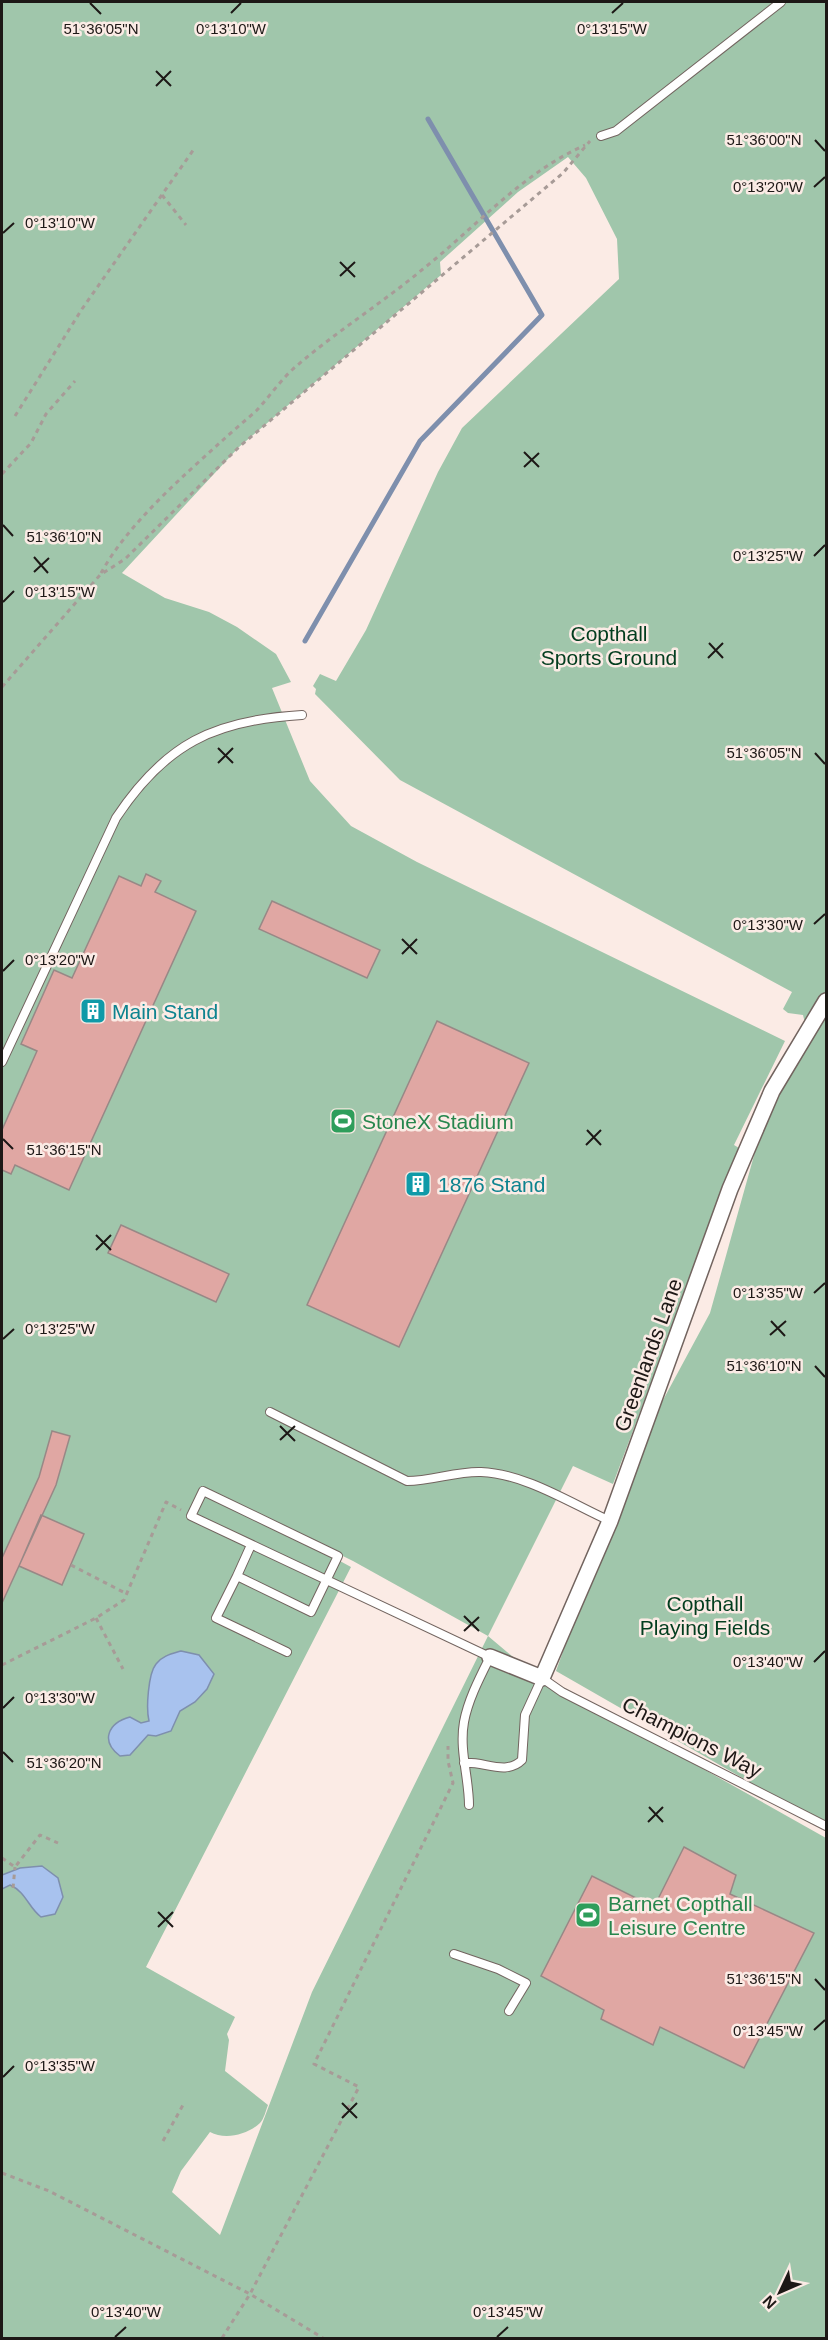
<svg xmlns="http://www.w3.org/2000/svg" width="828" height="2340" viewBox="0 0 828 2340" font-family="Arial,sans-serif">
	<rect width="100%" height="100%" fill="#fbebe5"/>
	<path fill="#a0c6ab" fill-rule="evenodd" d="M2,2H826V1826L556,1671L635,1452L710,1313L772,1091L807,1031L803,1015L788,1013L783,1009L792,992L400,780L315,694L316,689L313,686L320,674L336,681L366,630L438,472L462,428L619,279L617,239L586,178L568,157L518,192L440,262L441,275L239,447L122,573L165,598L209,612L237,627L276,654L291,682L272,688L310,781L351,826L417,862L785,1041L734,1145L739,1148L613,1484L573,1466L488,1636L531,1672L826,1838V2338H2ZM213,1492L353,1561L488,1636L312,1992L220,2235L172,2192L181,2171L210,2132C225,2140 247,2135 260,2123C264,2119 266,2110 268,2105L225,2071L229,2040L227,2034L235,2017L146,1967L351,1567Z"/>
	<path fill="#a8c2ee" stroke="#7e8fad" stroke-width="1.5" d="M181,1651L199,1655L214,1674L207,1689L195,1702L180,1711L171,1731L156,1736L148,1735L130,1755L120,1756C100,1741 108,1723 130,1717L141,1723L149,1721C146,1709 148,1674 156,1664C162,1656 171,1654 181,1651Z
		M42,1866L58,1878L63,1897L55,1914L41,1917C28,1907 26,1892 10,1885L2,1889V1875L20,1868Z"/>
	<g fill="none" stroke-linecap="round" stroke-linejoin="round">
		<path stroke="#7e8fad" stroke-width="5" d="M305,641L420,441L542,315L428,119"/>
	</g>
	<path fill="#e0a7a3" stroke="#988886" stroke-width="1.5" d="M146,874L161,881L155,892L196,911L69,1190L15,1165L11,1174L2,1170V1130L37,1051L21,1044L54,970L72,978L119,876L141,886Z
		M272,901L380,950L367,978L259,929Z
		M437,1021L529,1063L399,1347L307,1305Z
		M121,1225L229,1274L216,1302L108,1253Z
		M52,1431L70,1436L56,1485L2,1603V1558L39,1477Z
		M41,1515L84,1534L62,1585L19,1566Z
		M684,1847L736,1875L730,1894L814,1933L744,2068L660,2027L653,2045L601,2019L604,2010L541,1976L592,1876L654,1907Z"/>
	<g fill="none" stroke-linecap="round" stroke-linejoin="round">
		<g stroke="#72645f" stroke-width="10">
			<path id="service" d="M601,136L616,131L781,2
				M2,1062L116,818C165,744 214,720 302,715
				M270,1412L407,1481C432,1481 457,1471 481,1472C526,1474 570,1503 610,1521
				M237,1576L251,1545
				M287,1652L216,1618L237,1576L311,1612L338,1556L203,1491L191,1516L490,1657C480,1677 468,1700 464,1722C459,1750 469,1778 469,1805
				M464,1763C484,1761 506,1776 522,1760L525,1715L542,1678L562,1692L826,1826
				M454,1954L498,1969L526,1983L509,2011"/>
		</g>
		<g stroke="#72645f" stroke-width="18">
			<path id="minor" d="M490,1657L542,1678L610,1521L730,1189L772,1091L826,1001"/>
		</g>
		<path stroke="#a79b97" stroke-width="3" stroke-dasharray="4.5 4.5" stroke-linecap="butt" d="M162,195L186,225
			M15,416L82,309L194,149
			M2,474L31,443L46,414L75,381
			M101,573C128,524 181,478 223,440C234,430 246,420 257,410C269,397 280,381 293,369C334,333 381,304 423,269C477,226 521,174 585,145
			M2,687L100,575L125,559L239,447L563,173L590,141
			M71,1565L127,1594
			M96,1618L123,1669
			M2,1665L96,1618L124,1600L166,1502L181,1510
			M2,1858L15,1867L40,1835L58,1843
			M13,1888L15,1867
			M163,2141L183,2105
			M2,2173L49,2191L250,2294L323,2338
			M222,2338L250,2294L359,2087L314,2064L453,1783L448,1761V1746"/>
		<use href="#service" stroke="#fff" stroke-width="8"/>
		<use href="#minor" stroke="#fff" stroke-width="15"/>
	</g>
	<path fill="none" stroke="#1d1816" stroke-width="2" d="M90,3L101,14M231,13L241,3M612,13L623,3M156,71L171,86M156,86L171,71M815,140L825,151M814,187L825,177M3,233L14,223M340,262L355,277M340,276L355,262M524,452L539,467M524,467L539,453M3,525L13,536M814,556L825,545M34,557L48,573M34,572L49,558M3,602L14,591M709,643L723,658M708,658L723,643M218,748L233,763M815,753L825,764M218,763L233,748M814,924L825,914M402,939L417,954M402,954L417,939M3,971L14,960M587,1130L601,1145M3,1139L13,1149M586,1145L601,1130M96,1235L111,1250M96,1250L111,1235M814,1293L825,1283M771,1321L785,1336M770,1335L786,1321M3,1339L14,1329M815,1366L825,1377M280,1426L295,1441M280,1440L295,1426M464,1616L479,1631M464,1631L479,1617M814,1662L825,1651M3,1708L14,1697M3,1752L13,1762M649,1807L663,1822M648,1822L663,1807M158,1912L173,1927M158,1927L173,1912M815,1979L825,1990M814,2030L825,2020M3,2077L14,2066M342,2103L357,2118M342,2118L357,2103M115,2337L126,2327M497,2337L508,2327"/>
	<defs>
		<g id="building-square" transform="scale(1.35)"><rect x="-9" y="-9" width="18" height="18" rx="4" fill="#0f9aa8" stroke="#fbebe5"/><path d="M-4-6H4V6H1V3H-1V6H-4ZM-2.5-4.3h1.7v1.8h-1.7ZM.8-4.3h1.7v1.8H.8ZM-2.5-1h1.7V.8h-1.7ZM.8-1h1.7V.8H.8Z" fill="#fff"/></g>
		<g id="stadium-square" transform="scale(1.35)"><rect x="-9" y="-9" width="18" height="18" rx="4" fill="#2e9e5b" stroke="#fbebe5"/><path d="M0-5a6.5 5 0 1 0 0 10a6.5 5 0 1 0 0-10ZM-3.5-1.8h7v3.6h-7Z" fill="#fff"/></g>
	</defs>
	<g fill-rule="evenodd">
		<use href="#building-square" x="93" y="1011"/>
		<use href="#stadium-square" x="343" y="1121"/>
		<use href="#building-square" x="418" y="1184"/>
		<use href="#stadium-square" x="588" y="1915"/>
	</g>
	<g text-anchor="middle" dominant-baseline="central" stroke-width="5" stroke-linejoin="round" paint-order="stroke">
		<g font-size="21" fill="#023d1e" stroke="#fbebe5">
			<text x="609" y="633">Copthall<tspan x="609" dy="24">Sports Ground</tspan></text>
			<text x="705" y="1603">Copthall<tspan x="705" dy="24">Playing Fields</tspan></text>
		</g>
		<g font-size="21" fill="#0d838f" stroke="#fbebe5" text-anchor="start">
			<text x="112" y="1011">Main Stand</text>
			<text x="438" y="1184">1876 Stand</text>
		</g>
		<g font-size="21" fill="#27864d" stroke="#fbebe5" text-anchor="start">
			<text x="362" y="1121">StoneX Stadium</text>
			<text x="608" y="1903">Barnet Copthall<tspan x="608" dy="24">Leisure Centre</tspan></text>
		</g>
		<g font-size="21" fill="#1d1816" stroke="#fbebe5">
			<text transform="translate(648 1355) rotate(-70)">Greenlands Lane</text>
			<text transform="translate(692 1737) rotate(27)">Champions Way</text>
		</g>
	</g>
	<g font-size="15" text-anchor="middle" fill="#1d1816" stroke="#fbebe5" stroke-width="5" stroke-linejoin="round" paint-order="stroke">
		<text x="231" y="34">0°13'10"W</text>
		<text x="612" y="34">0°13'15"W</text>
		<text x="101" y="34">51°36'05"N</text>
		<text x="764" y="145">51°36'00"N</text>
		<text x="768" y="192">0°13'20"W</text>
		<text x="60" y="228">0°13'10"W</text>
		<text x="64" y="542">51°36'10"N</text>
		<text x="768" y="561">0°13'25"W</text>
		<text x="60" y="597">0°13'15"W</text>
		<text x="764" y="758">51°36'05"N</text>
		<text x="768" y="930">0°13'30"W</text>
		<text x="60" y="965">0°13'20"W</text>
		<text x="64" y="1155">51°36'15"N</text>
		<text x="768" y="1298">0°13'35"W</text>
		<text x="60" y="1334">0°13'25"W</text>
		<text x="764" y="1371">51°36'10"N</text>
		<text x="768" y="1667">0°13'40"W</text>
		<text x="60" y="1703">0°13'30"W</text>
		<text x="64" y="1768">51°36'20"N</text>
		<text x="764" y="1984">51°36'15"N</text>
		<text x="768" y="2036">0°13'45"W</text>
		<text x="60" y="2071">0°13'35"W</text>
		<text x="126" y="2317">0°13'40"W</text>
		<text x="508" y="2317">0°13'45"W</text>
	</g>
	<rect width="828" height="2340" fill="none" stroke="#1d1816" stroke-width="6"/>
	<g transform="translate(780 2292) rotate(226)" stroke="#fbebe5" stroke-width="4.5" paint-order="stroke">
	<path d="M0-4.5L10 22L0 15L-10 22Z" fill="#1d1816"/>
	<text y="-9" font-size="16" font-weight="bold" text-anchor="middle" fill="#1d1816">N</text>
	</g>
</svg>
